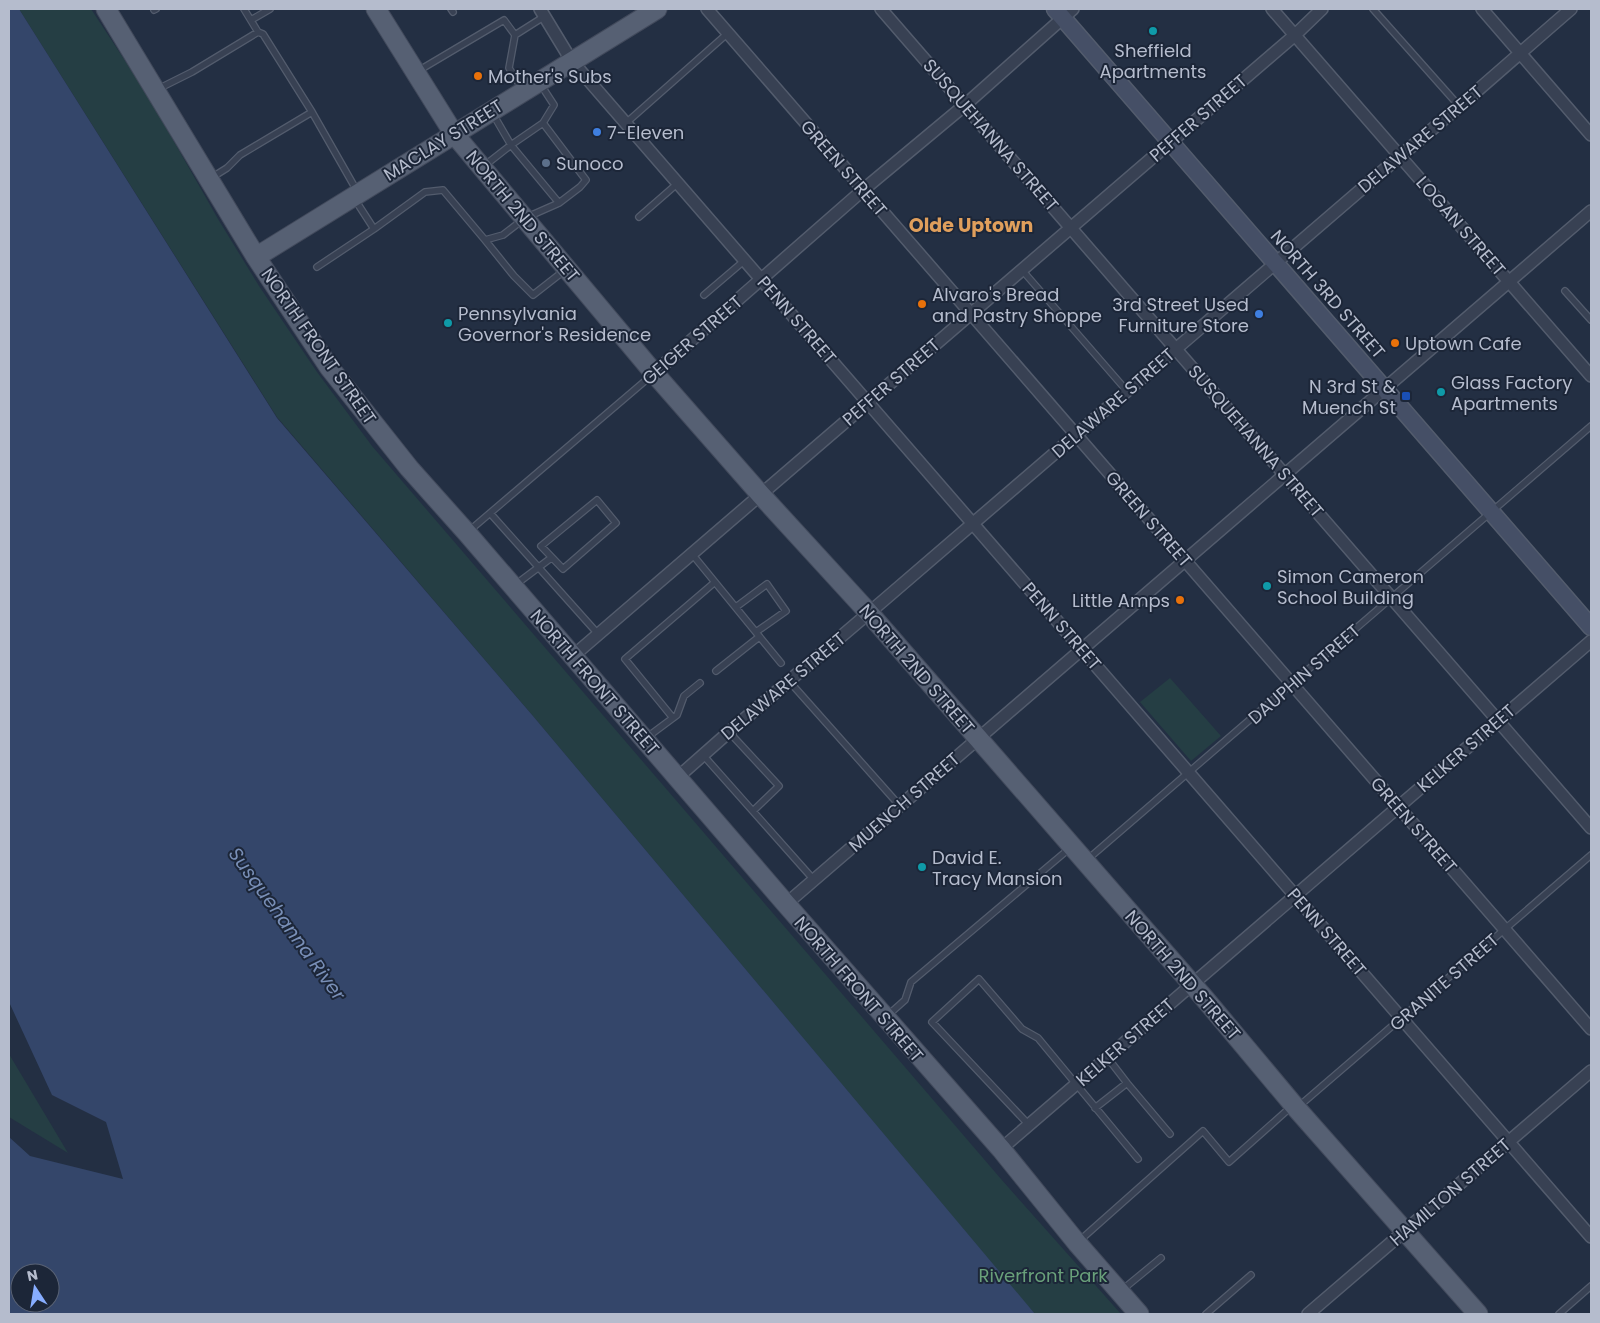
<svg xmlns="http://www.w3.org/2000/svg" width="1600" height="1323" viewBox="0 0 1600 1323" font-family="Poppins,sans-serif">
	<rect width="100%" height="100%" fill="#232f43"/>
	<path fill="#253e44" d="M19,9H91L147,94L218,219L259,286L317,372L372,446L1001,1179L1121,1314H1035L1026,1304L533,716L277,417Z
		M1170,678L1221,736L1191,761L1140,702Z
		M9,1054L68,1153L9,1117Z"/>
	<path fill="#34466a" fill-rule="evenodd" d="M9,9H19L277,418L533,716L1035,1314H9V1137L30,1156L123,1179L106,1122L52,1095L9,1002ZM20,1273H50V1303H20Z"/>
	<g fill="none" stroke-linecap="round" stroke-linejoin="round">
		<g stroke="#535c6d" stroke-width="8">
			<path id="lane" d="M244,9L258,32L263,34L312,112
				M451,9L453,12
				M1373,9L1460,107
				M154,10L156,9
				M251,20L270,9
				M515,35L509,68L522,89
				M418,71L504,20L515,35L545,16
				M158,89L192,72L258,32
				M543,123L586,180L580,187L559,203
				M626,123L728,33
				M484,166L511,145L543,123L554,105L541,85
				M211,178L227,168L240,155L312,112L357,191
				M639,217L678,183
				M374,229L425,192L443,190L485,240L503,235L525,218L559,203L511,145L493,114
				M485,240L514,276L533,295L565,270
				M317,267L374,229L354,198
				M1022,270L1127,391
				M1565,291L1591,320
				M704,295L745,260
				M597,500L616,523L563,569L541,546Z
				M490,513L599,635
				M469,531L652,375
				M692,554L781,663
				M515,585L551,558
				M736,607L767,584L786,611L756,632
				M716,671L759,637
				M789,681L900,806
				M673,718L625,659L715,582
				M729,732L779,786L753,811
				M646,738L677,715L684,696L700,683
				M703,755L814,880
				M1088,859L1591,426
				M887,1016L905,1000L911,982L1070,848
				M1127,1083L1170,1134
				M1298,1107L1591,855
				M1095,1108L1127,1083L1107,1057
				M1029,1125L932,1022L979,979L1022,1029L1038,1038L1138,1159
				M1078,1242L1203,1131L1229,1162L1292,1106
				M1122,1290L1161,1258
				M1206,1314L1251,1275
				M1559,1314L1591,1286"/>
		</g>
		<g stroke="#535c6d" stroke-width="14">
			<path id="street" d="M540,9L571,60L1591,1237
				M707,9L1591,1029
				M881,9L1591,828
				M1272,9L1591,376
				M1482,9L1591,135
				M654,373L863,190L965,105L1073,9
				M573,656L1295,35L1322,9
				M677,778L729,732L884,600L1400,156C1459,108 1514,58 1571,9
				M786,904L1591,211
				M1001,1149L1591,641
				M1308,1314L1591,1071"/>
		</g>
		<g stroke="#535c6d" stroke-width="19">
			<path id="secondary" d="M1055,9L1591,627"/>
		</g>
		<g stroke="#424a5c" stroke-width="21">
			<path id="primary" d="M106,9L256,257L329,367L409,468L467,533L786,904L1001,1149L1077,1243L1139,1314
				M376,9L454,134L654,373L761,495L869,613L1205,999L1297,1109L1478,1314
				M256,257L657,9"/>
		</g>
		<use href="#lane" stroke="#384153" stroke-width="5.5"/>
		<use href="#street" stroke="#384153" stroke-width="11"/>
		<use href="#secondary" stroke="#454f66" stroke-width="16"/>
		<use href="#primary" stroke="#566073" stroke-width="19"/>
	</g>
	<g fill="#0f9aa8" stroke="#1c2638" stroke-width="2">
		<circle cx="1153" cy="31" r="5"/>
		<circle cx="448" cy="323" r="5"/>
		<circle cx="1441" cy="392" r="5"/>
		<circle cx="1267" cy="586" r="5"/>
		<circle cx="922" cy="867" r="5"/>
	</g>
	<g fill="#e8710a" stroke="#1c2638" stroke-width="2">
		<circle cx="478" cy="76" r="5"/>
		<circle cx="922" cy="304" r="5"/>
		<circle cx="1395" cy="343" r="5"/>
		<circle cx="1180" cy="600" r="5"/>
	</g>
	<g fill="#3f7fe0" stroke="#1c2638" stroke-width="2">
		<circle cx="597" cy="132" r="5"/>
		<circle cx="1259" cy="314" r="5"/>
	</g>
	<circle fill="#5c6f8a" stroke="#1c2638" stroke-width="2" cx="546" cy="163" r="5"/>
	<rect fill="#1a4fb4" stroke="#1c2638" stroke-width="2" x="1401" y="391" width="10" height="10" rx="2.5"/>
	<g text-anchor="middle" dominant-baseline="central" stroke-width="4" stroke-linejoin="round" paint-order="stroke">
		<g font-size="18" fill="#b5bccd" stroke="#1c2638" text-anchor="start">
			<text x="1153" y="50" text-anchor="middle">Sheffield<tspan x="1153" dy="21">Apartments</tspan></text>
			<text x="488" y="76">Mother's Subs</text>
			<text x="607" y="132">7-Eleven</text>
			<text x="556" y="163">Sunoco</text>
			<text x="932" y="294">Alvaro's Bread<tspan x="932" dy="21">and Pastry Shoppe</tspan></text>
			<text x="1249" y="304" text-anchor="end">3rd Street Used<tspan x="1249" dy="21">Furniture Store</tspan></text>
			<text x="458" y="313">Pennsylvania<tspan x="458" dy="21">Governor's Residence</tspan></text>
			<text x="1405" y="343">Uptown Cafe</text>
			<text x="1451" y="382">Glass Factory<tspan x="1451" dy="21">Apartments</tspan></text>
			<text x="1396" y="386" text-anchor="end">N 3rd St &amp;<tspan x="1396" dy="21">Muench St</tspan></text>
			<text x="1277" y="576">Simon Cameron<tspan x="1277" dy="21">School Building</tspan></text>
			<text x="1170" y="600" text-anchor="end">Little Amps</text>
			<text x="932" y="857">David E.<tspan x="932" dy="21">Tracy Mansion</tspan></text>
		</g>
		<g font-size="18" fill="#b5bccd" stroke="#1c2638">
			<text transform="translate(1198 118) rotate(-41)">PEFFER STREET</text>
			<text transform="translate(991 135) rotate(49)">SUSQUEHANNA STREET</text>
			<text transform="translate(1420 139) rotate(-40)">DELAWARE STREET</text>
			<text transform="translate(443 140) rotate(-32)">MACLAY STREET</text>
			<text transform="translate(844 168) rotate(49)">GREEN STREET</text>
			<text transform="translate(523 216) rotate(50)">NORTH 2ND STREET</text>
			<text transform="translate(1461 226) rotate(49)">LOGAN STREET</text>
			<text transform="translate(1328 294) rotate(49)">NORTH 3RD STREET</text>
			<text transform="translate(797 320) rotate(49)">PENN STREET</text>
			<text transform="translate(692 340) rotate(-41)">GEIGER STREET</text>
			<text transform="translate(319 346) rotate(55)">NORTH FRONT STREET</text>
			<text transform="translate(891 382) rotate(-41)">PEFFER STREET</text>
			<text transform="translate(1113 403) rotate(-41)">DELAWARE STREET</text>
			<text transform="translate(1256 441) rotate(49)">SUSQUEHANNA STREET</text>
			<text transform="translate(1149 519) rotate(49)">GREEN STREET</text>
			<text transform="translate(1062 626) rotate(49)">PENN STREET</text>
			<text transform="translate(917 669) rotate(49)">NORTH 2ND STREET</text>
			<text transform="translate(1304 674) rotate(-41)">DAUPHIN STREET</text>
			<text transform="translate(595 682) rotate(49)">NORTH FRONT STREET</text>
			<text transform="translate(783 686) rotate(-40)">DELAWARE STREET</text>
			<text transform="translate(1466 748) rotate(-41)">KELKER STREET</text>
			<text transform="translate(904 802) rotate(-41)">MUENCH STREET</text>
			<text transform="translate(1414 825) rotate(49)">GREEN STREET</text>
			<text transform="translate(1327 932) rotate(49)">PENN STREET</text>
			<text transform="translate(1183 975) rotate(49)">NORTH 2ND STREET</text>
			<text transform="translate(1444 982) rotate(-41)">GRANITE STREET</text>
			<text transform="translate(859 989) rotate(49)">NORTH FRONT STREET</text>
			<text transform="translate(1125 1042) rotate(-41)">KELKER STREET</text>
			<text transform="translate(1450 1192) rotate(-41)">HAMILTON STREET</text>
		</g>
		<g font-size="18" fill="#69a07a" stroke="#1c2638">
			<text x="1043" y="1275">Riverfront Park</text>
		</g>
		<g font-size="19" font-weight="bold" fill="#e09f5c" stroke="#1c2638">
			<text x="971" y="225">Olde Uptown</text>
		</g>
		<g font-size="19" font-style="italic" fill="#798fb7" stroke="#1c2638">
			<text transform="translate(287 924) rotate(54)">Susquehanna River</text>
		</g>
	</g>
	<rect width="1600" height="1323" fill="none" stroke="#b5bccd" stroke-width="20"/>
	<g transform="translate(35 1288) rotate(348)"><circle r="24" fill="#1c2638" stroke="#596274"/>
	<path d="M0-4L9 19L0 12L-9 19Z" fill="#87adff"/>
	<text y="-8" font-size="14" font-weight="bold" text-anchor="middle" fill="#b5bccd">N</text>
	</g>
</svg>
